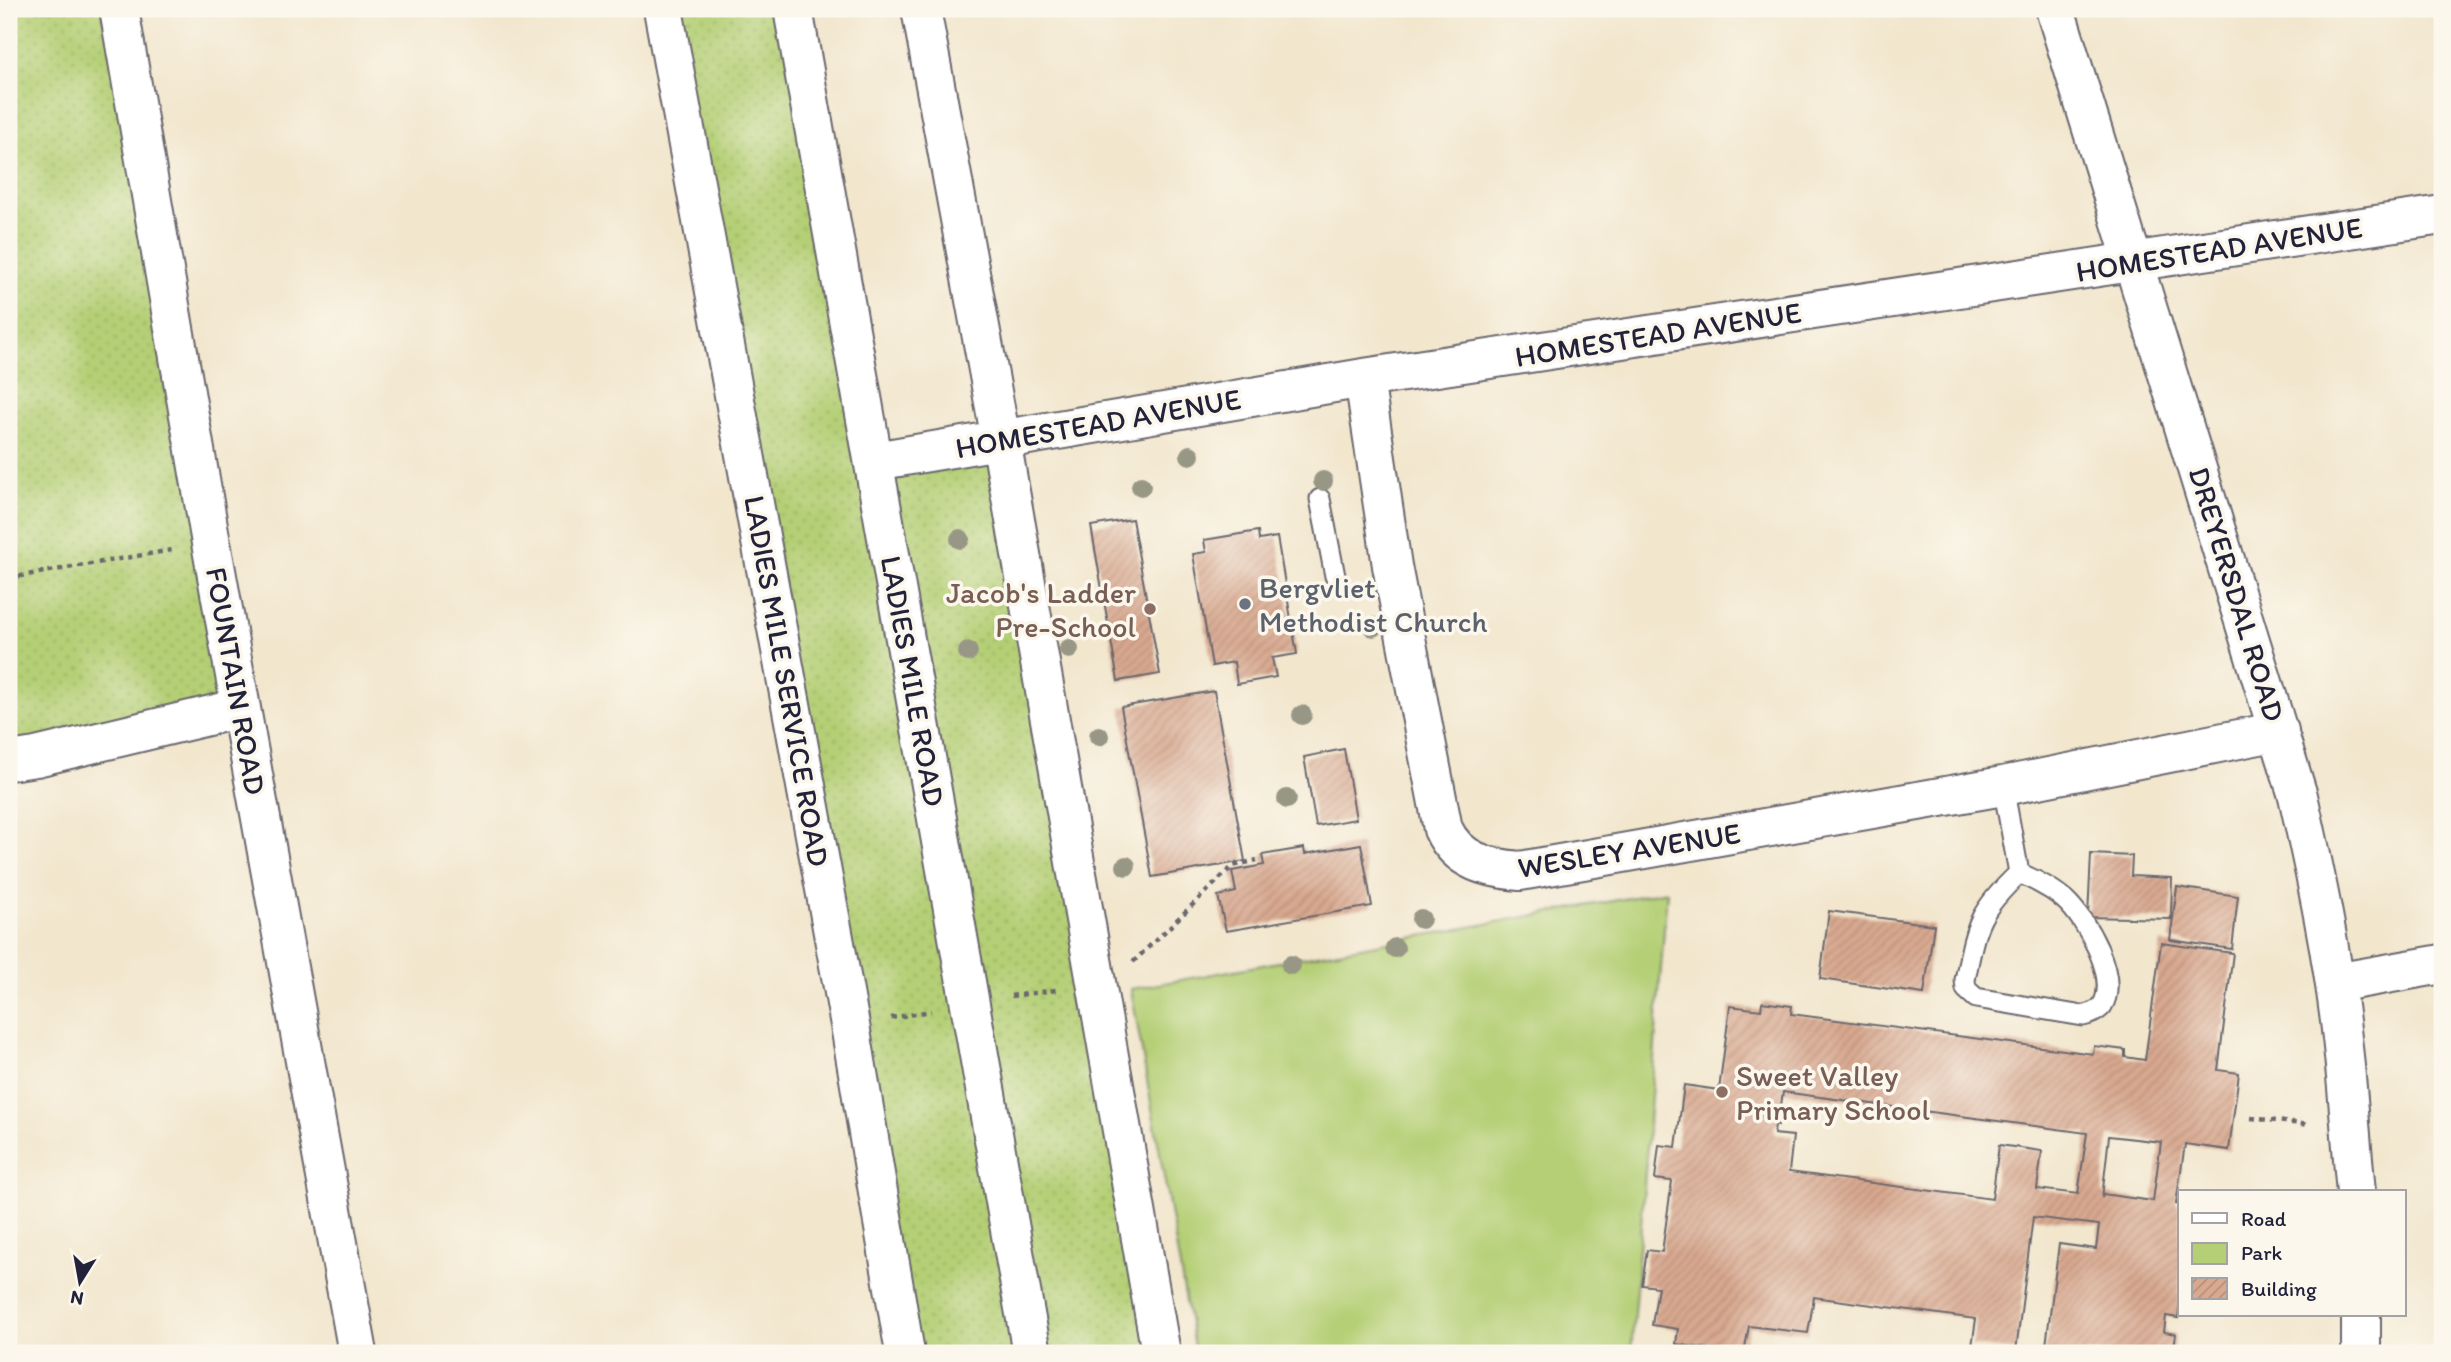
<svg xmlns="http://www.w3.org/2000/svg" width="2451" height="1362" viewBox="0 0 2451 1362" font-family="Itim,sans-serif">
	<defs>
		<pattern id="green-dots" width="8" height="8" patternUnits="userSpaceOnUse" patternTransform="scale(1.75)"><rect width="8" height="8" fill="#b4cf75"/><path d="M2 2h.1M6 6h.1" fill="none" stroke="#9ab166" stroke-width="1.8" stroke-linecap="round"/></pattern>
		<pattern id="building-hatch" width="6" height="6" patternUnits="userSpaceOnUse" patternTransform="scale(1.75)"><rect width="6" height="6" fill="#d8a88f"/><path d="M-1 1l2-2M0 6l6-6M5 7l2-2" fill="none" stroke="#b9907c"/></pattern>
	</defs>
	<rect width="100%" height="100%" fill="#fbf7ec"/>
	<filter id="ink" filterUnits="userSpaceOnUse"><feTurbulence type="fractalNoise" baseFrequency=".0143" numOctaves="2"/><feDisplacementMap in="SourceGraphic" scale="14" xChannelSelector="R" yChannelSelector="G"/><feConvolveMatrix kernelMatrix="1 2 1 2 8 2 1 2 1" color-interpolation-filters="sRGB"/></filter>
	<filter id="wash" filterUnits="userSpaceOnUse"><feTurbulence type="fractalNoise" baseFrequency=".00686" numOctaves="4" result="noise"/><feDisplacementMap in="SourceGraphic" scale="28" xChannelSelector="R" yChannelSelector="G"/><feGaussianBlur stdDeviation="1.57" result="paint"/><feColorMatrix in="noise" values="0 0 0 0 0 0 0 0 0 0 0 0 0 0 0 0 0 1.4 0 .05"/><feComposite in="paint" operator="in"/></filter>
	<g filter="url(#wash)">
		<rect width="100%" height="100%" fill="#f2e6cd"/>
		<path fill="url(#green-dots)" stroke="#6b7858" stroke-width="2" d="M9,9H120L241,708L9,761Z
			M663,9H793L875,460L1001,440L1161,1353H905Z"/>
		<path fill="#b4cf75" stroke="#6b7858" stroke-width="2" d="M1667,891L1631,1353H1195L1131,989Z"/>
		<g id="blocks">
			<path fill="url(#building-hatch)" fill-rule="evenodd" d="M1132,519L1160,674L1118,681L1091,526Z
				M1258,531L1259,540L1277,537L1297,654L1272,658L1276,677L1237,684L1234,662L1212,666L1193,554L1206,552L1204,540Z
				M1214,691L1245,861L1152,877L1121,707Z
				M1344,749L1356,819L1316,826L1304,757Z
				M1361,844L1372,906L1226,931L1218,896L1236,892L1232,871L1264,865L1262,855L1304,848L1305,854Z
				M2091,854L2132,856L2131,876L2172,878L2171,919L2088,917Z
				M2177,887L2238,896L2232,949L2170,940Z
				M1829,911L1934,925L1924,994L1820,979Z
				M2161,943L2233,953L2218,1070L2239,1073L2229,1150L2185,1144L2176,1204L2180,1205V1303L2178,1318L2166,1316L2164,1332L2176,1334L2173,1353H2045L2059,1244L2096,1249L2099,1225L2033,1217L2016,1351L1972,1346L1976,1319L1814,1297L1808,1333L1749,1326L1744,1353H1723V1351L1676,1344L1678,1329L1652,1325L1658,1287L1642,1285L1647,1250L1662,1252L1672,1181L1655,1179L1659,1145L1676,1147L1684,1085L1719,1090L1730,1006L1761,1010L1762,1002L1792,1006L1791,1014L2093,1054L2094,1046L2125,1050V1057L2145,1060ZM1783,1092L2087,1133L2078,1194L2037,1189L2042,1151L1999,1145L1992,1199L1789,1172L1793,1136L1774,1134L1775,1124L1778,1125ZM2109,1136L2161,1142L2153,1201L2103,1194L2102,1198Z"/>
		</g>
	</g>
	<g filter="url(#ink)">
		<use href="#blocks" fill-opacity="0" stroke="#6b676e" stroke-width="2"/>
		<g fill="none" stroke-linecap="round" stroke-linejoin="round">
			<g stroke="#6b676e" stroke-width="23">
				<path id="service" d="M1320,499L1335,576
					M2003,786L2019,873
					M2019,873C2035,880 2052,888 2065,900C2086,919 2120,978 2102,1006C2097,1012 2090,1014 2083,1016L1976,998L1966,989L1965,980C1976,925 1977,913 2019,873Z"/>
			</g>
			<g stroke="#6b676e" stroke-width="42">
				<path id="minor" d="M119,9L211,543L358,1353
					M663,9L850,1025L905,1353
					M921,9L1001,440L1161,1353
					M2055,9L2298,796C2316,876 2333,957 2342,1038C2348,1089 2351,1141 2356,1192
					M1364,378L1392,566L1443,829C1458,862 1488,868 1520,871L2003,786L2279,731
					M875,461L1364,378L2442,215
					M9,761L36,757L241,708
					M2335,983L2442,964
					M2361,1315V1353"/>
			</g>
			<g stroke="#6b676e" stroke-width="42">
				<path id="secondary" d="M793,9C875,457 950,905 1032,1353"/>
			</g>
			<path stroke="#6b676e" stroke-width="4.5" stroke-dasharray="5 5" stroke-linecap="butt" d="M9,578L172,550
				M1133,962L1233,866L1257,860
				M1011,996L1056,990
				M891,1018L931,1011
				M2251,1118L2310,1125"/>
			<use href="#service" stroke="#fff" stroke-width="19"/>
			<use href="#minor" stroke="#fff" stroke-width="38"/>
			<use href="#secondary" stroke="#fff" stroke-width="38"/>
		</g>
		<g fill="#989786">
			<circle cx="1190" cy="455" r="10"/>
			<circle cx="1323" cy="481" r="10"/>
			<circle cx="1141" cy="486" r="10"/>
			<circle cx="960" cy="539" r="10"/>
			<circle cx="1373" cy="627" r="10"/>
			<circle cx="1069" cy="649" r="10"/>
			<circle cx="968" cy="652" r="10"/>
			<circle cx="1302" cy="715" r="10"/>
			<circle cx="1099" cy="736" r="10"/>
			<circle cx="1287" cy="799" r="10"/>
			<circle cx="1126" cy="866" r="10"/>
			<circle cx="1421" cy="919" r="10"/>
			<circle cx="1395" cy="948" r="10"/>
			<circle cx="1291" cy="965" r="10"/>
		</g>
	</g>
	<circle fill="#6b7280" stroke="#fbf7ec" stroke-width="2.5" cx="1245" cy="604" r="7"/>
	<g fill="#8d6e63" stroke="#fbf7ec" stroke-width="2.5">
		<circle cx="1150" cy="609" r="7"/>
		<circle cx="1722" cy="1092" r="7"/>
	</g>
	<g text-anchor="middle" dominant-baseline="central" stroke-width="7" stroke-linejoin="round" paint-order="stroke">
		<g font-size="30" fill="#22223b" stroke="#fbf7ec">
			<text transform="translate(2219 249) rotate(-9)">HOMESTEAD AVENUE</text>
			<text transform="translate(1658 334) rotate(-9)">HOMESTEAD AVENUE</text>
			<text transform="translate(1098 423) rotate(-10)">HOMESTEAD AVENUE</text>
			<text transform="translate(2237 594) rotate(73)">DREYERSDAL ROAD</text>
			<text transform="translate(236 681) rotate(80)">FOUNTAIN ROAD</text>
			<text transform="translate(787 681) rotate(80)">LADIES MILE SERVICE ROAD</text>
			<text transform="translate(913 681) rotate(80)">LADIES MILE ROAD</text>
			<text transform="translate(1629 850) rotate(-9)">WESLEY AVENUE</text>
		</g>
		<g font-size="30" fill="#5b616d" stroke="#fbf7ec" text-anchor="start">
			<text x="1259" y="587">Bergvliet<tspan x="1259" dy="34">Methodist Church</tspan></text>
		</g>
		<g font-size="30" fill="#785e54" stroke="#fbf7ec" text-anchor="end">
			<text x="1136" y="592">Jacob's Ladder<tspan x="1136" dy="34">Pre-School</tspan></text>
			<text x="1736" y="1075" text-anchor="start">Sweet Valley<tspan x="1736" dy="34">Primary School</tspan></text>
		</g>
	</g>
	<rect width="2451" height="1362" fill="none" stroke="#fbf7ec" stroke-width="35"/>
	<rect x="2178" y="1190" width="228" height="126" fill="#fbf7ec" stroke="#a4a2a5" stroke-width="2"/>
	<rect x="2192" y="1213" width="35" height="10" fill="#ffffff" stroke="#a4a2a5" stroke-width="2"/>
	<text x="2241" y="1226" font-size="21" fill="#22223b">Road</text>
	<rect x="2192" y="1243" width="35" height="21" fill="#b4cf75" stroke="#a4a2a5" stroke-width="2"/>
	<text x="2241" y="1260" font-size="21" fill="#22223b">Park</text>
	<rect x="2192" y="1278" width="35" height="21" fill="url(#building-hatch)" stroke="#a4a2a5" stroke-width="2"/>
	<text x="2241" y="1296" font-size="21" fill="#22223b">Building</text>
	<g transform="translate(80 1282) rotate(191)" stroke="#fbf7ec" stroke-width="5" paint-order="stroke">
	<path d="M0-5L12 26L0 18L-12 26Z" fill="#22223b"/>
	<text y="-10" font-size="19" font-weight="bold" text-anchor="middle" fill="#22223b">N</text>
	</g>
</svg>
